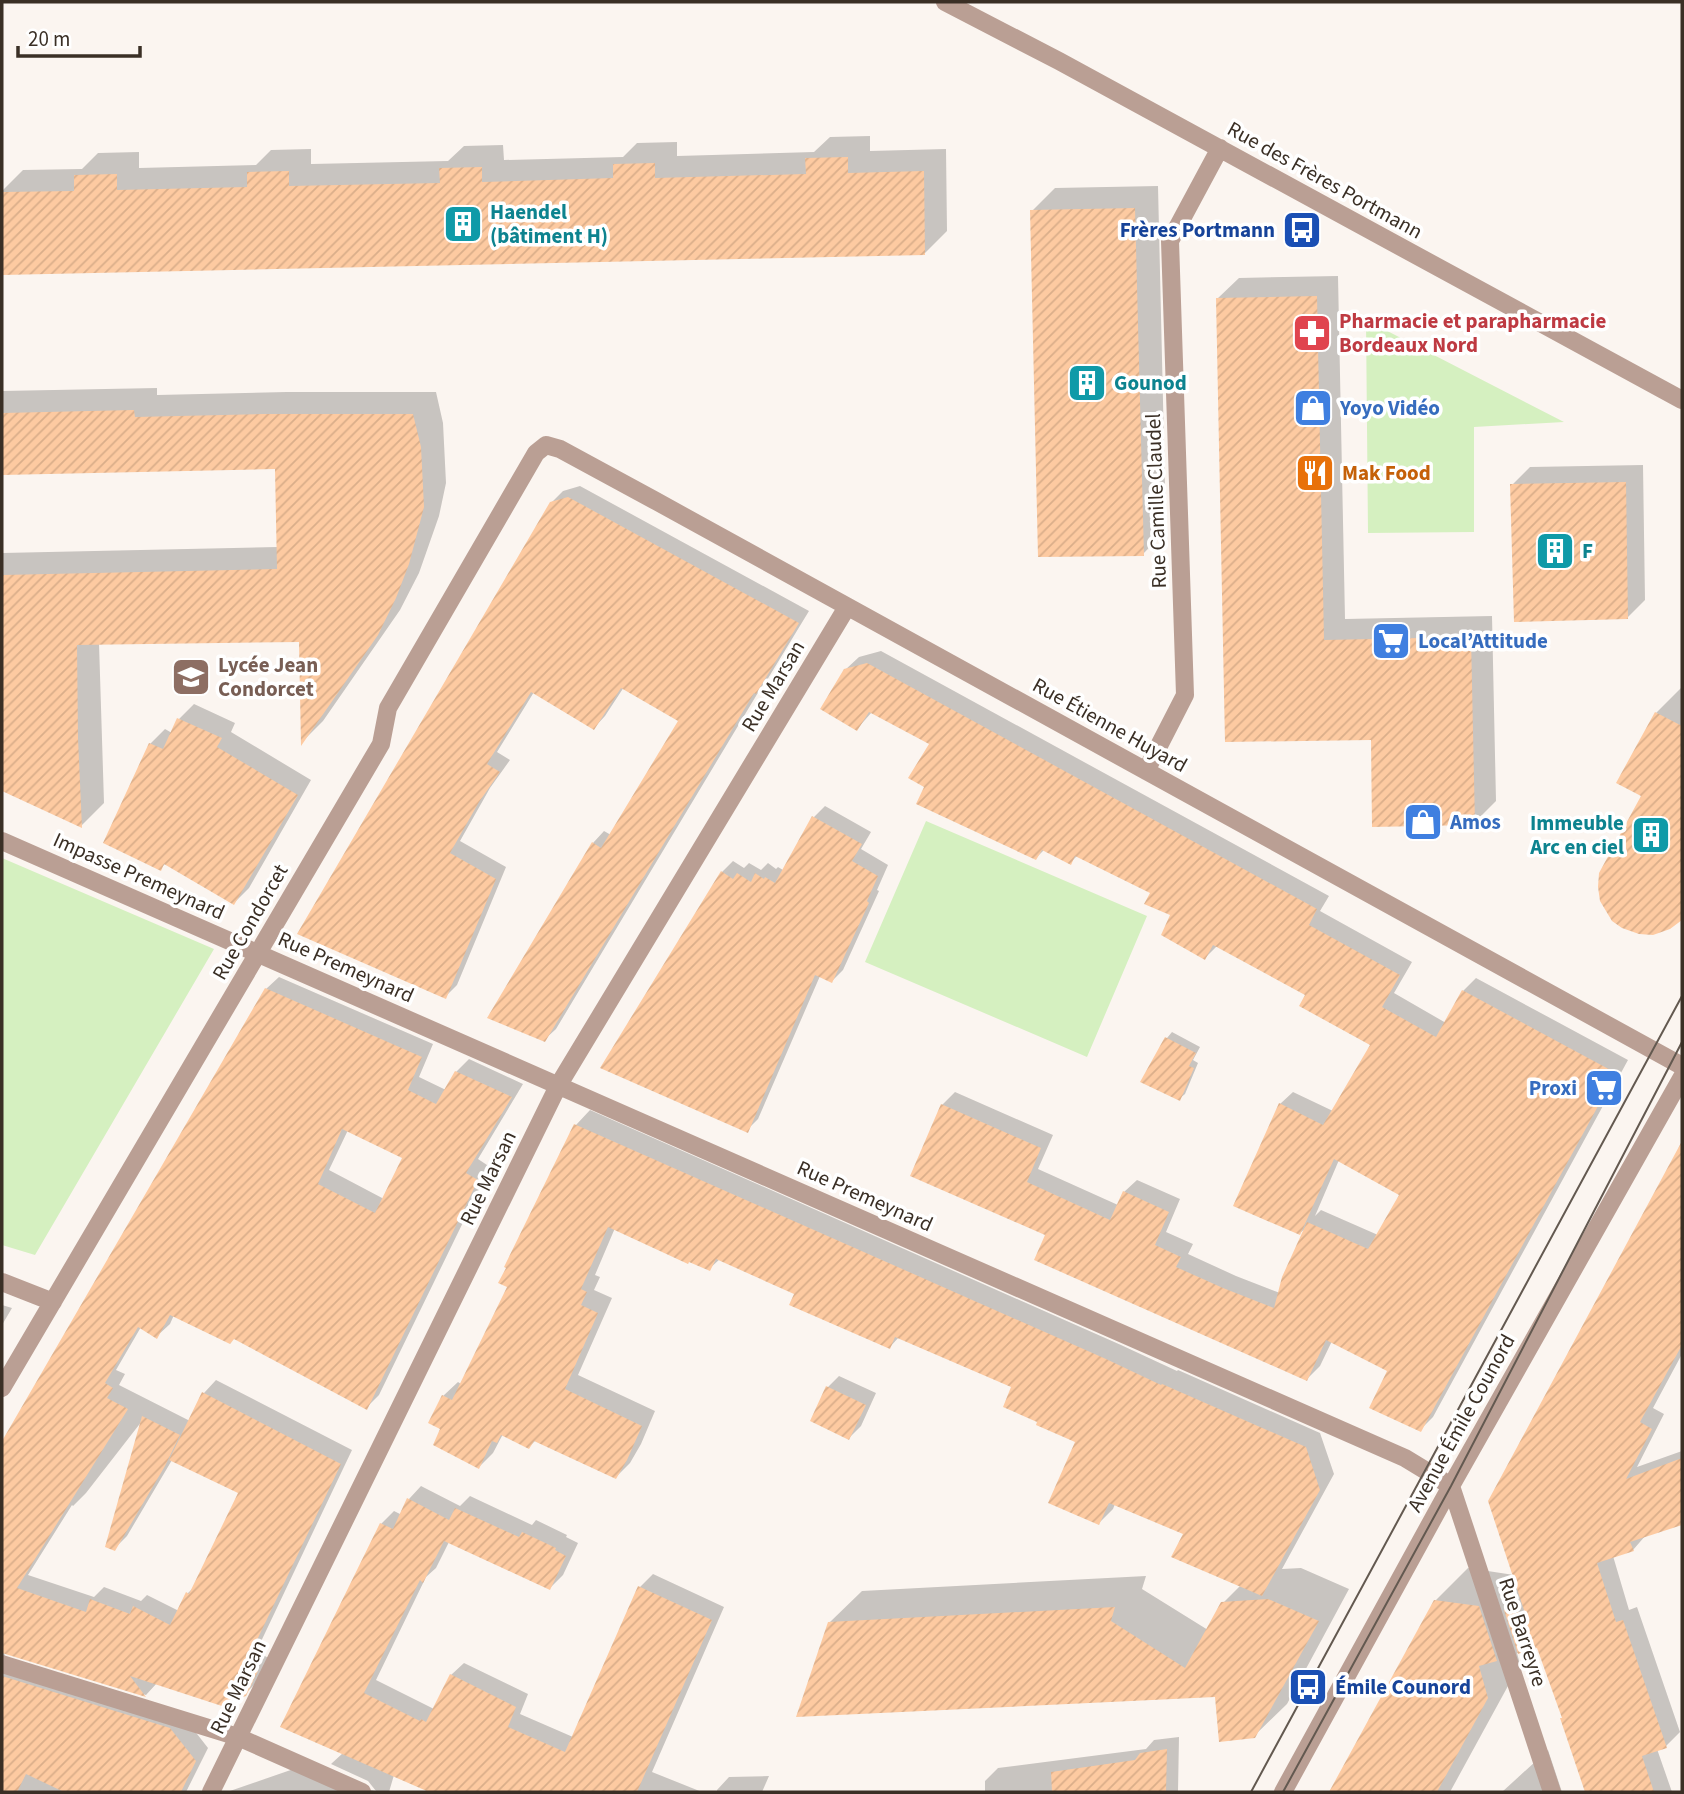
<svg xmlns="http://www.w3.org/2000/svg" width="1684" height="1794" viewBox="0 0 1684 1794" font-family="'Source Sans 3',sans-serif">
	<defs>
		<pattern id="building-hatch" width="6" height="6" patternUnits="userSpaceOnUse" patternTransform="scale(1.75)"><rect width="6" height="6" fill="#fdcaa1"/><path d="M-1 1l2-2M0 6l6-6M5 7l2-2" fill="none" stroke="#daae8a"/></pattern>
	</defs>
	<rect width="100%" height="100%" fill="#fbf5f0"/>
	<path fill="#d5f0c0" d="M1366,320L1564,422L1474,427V532L1368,533Z
		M926,821L1147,916L1087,1057L865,962Z
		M2,858L214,949L35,1255L2,1245Z"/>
	<path fill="#0003" fill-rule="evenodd" d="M870,136V151L946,149L947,231L925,253L2,273V191L23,170L82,169L98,153L139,152V168L256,165L271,150L311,149V164L448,161L464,146L503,145L504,160L623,157L637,143L677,142V156L814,152L830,137Z
		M1158,186L1166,530L1143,554L1032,211L1055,188Z
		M1338,276L1345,619L1492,616L1496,801L1474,823L1372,738L1227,740L1217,299L1239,278Z
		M157,388V395L287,392H436L443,423L446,483L439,516L419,573L400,610L323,721L302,742L300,640L99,643L104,803L81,826L2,789V553L278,547L277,467L2,473V391Z
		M1643,465L1645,600L1627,618L1512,485L1530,467Z
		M580,486L809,611L767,680L762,686L556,1029L544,1040L489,1017L593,843L604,831L611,835L680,721L624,687L605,716L594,728L534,692L497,752L510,760L490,788L460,841L506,867L457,985L445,997L299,933L551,503L563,491Z
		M881,651L1329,896L1320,911L1412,962L1394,993L1446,1023L1463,991L1476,978L1628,1060L1433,1417L1420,1430L1389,1370L1332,1341L1320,1366L1307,1379L1047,1234L942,1105L955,1092L1053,1135L1038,1169L1118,1205L1124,1192L1137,1180L1180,1199L1166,1232L1193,1244L1188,1254L1236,1276L1280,1293L1306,1228L1300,1233L1280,1104L1293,1092L1333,1111L1372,1044L1308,995L1217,946L1205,958L1172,914L1153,892L1078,855L1070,863L1044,850L1036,858L927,786L931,743L872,712L857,729L845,670L859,657ZM1339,1160L1402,1194L1378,1235L1321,1210L1315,1216Z
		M1682,687V916L1669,927L1643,796L1656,713Z
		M194,704L235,723L231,732L311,780L249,888L234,903L166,863L161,868L150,744L165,729L172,733L179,719Z
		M825,806L871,832L861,849L888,865L877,890L879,891L843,970L832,981L820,976L758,1119L747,1130L722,872L733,861L744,868L749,863L761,870L768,863L776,869L778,867L783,870L814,817Z
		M279,977L433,1044L419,1077L446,1090L456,1072L469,1059L523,1084L478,1159L490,1167L379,1395L367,1407L235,1337L174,1315L170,1324L157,1336L141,1327L116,1370L125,1374L119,1385L190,1421L204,1393L216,1380L352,1450L256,1652L269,1658L258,1681L245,1694L157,1683L146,1695L3,1651L7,1660L183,1716L208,1748L186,1792H2V1446L266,989ZM348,1130L404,1157L384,1199L329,1170ZM142,1421L114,1549L127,1536L172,1460L240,1492L194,1587L188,1593L179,1611L147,1595L141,1601L104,1587L94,1597L28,1575L72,1505L73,1506L86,1493Z
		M1172,1032L1200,1047L1193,1060L1198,1063L1185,1094L1179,1099L1143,1081L1167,1038Z
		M590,1110L1121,1345L1177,1371L1178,1370L1320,1433L1334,1474L1282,1569L1301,1568L1349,1589L1287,1704L1254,1736L1217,1695L829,1623L862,1591L1146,1576L1142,1589L1208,1630L1223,1603L1241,1585L1185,1533L1115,1504L1113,1509L1099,1523L1078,1441L1039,1421L1014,1386L899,1337L890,1347L796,1293L720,1259L709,1269L615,1228L595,1275L600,1277L594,1290L612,1298L578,1375L655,1411L641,1444L630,1463L616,1477L536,1440L529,1447L503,1434L493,1453L479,1467L443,1428V1396L458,1382L461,1384L509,1287L508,1268L506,1267L576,1125Z
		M1682,1145V1354L1653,1408L1664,1414L1637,1467L1682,1451V1523L1646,1535L1633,1550L1613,1556L1629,1610L1637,1607L1680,1732L1666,1746L1657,1749L1672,1792H1587L1562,1719L1564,1717L1538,1646L1517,1653L1520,1664L1450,1792H1331L1435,1601L1468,1568L1514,1575L1489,1501Z
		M2,1305L12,1308L2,1325Z
		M839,1376L876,1393L861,1426L849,1438L827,1388Z
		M421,1486L460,1506L470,1496L532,1525L536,1520L567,1535L566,1537L578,1543L563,1575L550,1588L449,1542L436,1568L426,1577L376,1680L434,1709L451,1675L464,1663L528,1694L520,1714L573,1737L640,1587L653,1574L724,1607L652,1772L702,1792H433L394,1775L389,1792H227L311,1763L371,1790L376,1791L368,1781L331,1764L343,1753L381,1524L394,1511L400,1514L409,1499Z
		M1179,1737L1178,1792H985V1781L998,1768L1146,1749L1154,1740Z
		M1548,1750L1562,1792H1502Z
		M769,1776L762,1792H717V1790L729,1777Z"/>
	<path fill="url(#building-hatch)" fill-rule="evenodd" d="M848,157V173L924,171L925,255L2,275V192L74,191V175L117,174V190L247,187V172L289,171V186L440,183L439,168L482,167V182L613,178V164L655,163V178L806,174L805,158Z
		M1135,208L1144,556L1038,557L1030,210Z
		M1317,296L1324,640L1471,637L1475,825L1372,827L1371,740L1225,742L1216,298Z
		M134,410L135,417L263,414H413L421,447L424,507L409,564L396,598L378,635L301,746L299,642L77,645L78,738L82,828L2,791V575L277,569L275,469L2,475V413Z
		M1626,482L1628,619L1514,622L1510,484Z
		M568,497L799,623L756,694L754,693L545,1042L487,1018L592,842L601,848L678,721L621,688L594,730L531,692L487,764L500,772L479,802L450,853L496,879L446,999L297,934L550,502Z
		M867,663L1317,909L1309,925L1400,975L1382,1007L1436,1037L1462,990L1616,1073L1421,1432L1369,1408L1387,1371L1326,1340L1307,1381L1034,1260L1045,1235L910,1176L941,1104L1041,1148L1027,1182L1110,1220L1123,1191L1169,1212L1155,1245L1181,1257L1176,1267L1223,1288L1274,1308L1282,1277L1307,1222L1368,1249L1399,1195L1334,1159L1300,1235L1233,1206L1279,1103L1323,1125L1370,1045L1299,1006L1305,995L1213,945L1205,960L1161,935L1170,915L1144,904L1150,893L1075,856L1071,865L1042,850L1036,860L916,804L924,787L908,778L929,744L869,712L857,731L820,709L844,669Z
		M1655,712L1682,726V920L1670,929L1653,935L1639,934L1622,928L1612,921L1600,901L1598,887L1599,873L1641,796L1616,783Z
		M177,718L222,738L217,747L298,795L234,905L164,864L161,871L103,843L149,743L163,749Z
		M812,816L862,844L852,861L878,876L867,901L869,903L832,983L815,975L748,1133L600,1068L721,871L733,879L737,873L751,882L755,873L764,879L765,877L775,883Z
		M265,988L422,1057L408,1090L436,1104L455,1071L512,1097L466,1173L478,1180L367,1410L234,1339L230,1344L170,1315L157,1339L138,1327L105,1383L113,1388L107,1398L128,1409L17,1588L86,1612L90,1599L130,1614L133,1606L170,1625L186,1592L189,1594L238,1493L169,1460L202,1392L341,1464L245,1665L258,1671L246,1696L231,1701L228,1708L130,1676L146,1697L2,1653V1441ZM342,1129L402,1158L375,1213L318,1184Z
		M1165,1037L1196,1053L1189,1066L1194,1068L1180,1101L1140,1082Z
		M574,1124L1106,1359L1161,1385L1162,1384L1306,1447L1320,1490L1262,1596L1171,1557L1183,1534L1109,1503L1099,1525L1048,1503L1075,1442L1036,1425L1037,1422L1003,1407L1011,1387L895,1337L890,1349L789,1305L794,1294L716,1259L710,1271L689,1262L688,1264L608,1227L581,1289L587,1292L581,1305L598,1313L565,1389L642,1426L627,1460L616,1479L534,1441L529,1449L501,1435L497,1443L492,1441L479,1469L433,1445L440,1429L428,1423L442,1395L452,1400L507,1287L498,1283L506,1268L504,1267Z
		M1682,1141V1345L1640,1422L1652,1429L1626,1479L1682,1458V1525L1630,1542L1634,1551L1597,1563L1616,1622L1623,1620L1667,1748L1642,1756L1654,1792H1585L1560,1718H1562L1537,1648L1518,1654L1504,1610L1525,1613L1488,1501Z
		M826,1386L866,1405L849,1440L810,1421Z
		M142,1416L180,1435L165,1466L115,1551L105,1547Z
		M407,1498L449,1520L455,1508L519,1537L522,1532L556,1548L555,1550L566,1556L550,1590L444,1541L423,1583L420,1580L364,1693L420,1721L421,1719L426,1722L450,1674L516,1707L508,1727L565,1752L638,1586L712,1620L637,1792H429L280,1727L380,1523L393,1529Z
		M1268,1599L1319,1621L1255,1738L1219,1742L1215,1697L796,1717L828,1622L1115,1607L1111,1621L1185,1668L1221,1602Z
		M1434,1600L1479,1606L1497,1661L1479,1666L1488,1698L1437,1792H1329Z
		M2,1676L170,1728L196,1761L181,1792H64L26,1774L17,1792H2Z
		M1167,1749L1166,1792H1052L1051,1772L1135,1760L1140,1753Z"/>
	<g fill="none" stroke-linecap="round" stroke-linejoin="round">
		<path stroke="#ba9f94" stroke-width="18" d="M945,2L1059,61L1682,400
			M1146,771L1185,695L1170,241L1220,148
			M2,841L1405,1458L1451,1486
			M2,1282L53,1302
			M2,1388L381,744L388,708L536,453L546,445L560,449L654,500L1682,1066
			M1451,1486L1552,1792
			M2,1664L238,1737L362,1792
			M211,1792L558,1086L847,607
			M1283,1792L1451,1486L1682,1077"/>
		<path stroke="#635950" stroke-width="2" d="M1251,1792L1682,996
			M1283,1792L1451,1486L1682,1042"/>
	</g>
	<defs>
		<g id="building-square" transform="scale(2.0125)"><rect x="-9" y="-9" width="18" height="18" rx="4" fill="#0f9aa8" stroke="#fff"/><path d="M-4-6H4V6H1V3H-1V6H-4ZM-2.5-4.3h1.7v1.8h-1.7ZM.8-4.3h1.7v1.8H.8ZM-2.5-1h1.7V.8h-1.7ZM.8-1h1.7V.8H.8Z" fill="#fff"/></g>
		<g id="bus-square" transform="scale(2.0125)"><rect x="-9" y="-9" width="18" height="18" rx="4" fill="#1a4fb4" stroke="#fff"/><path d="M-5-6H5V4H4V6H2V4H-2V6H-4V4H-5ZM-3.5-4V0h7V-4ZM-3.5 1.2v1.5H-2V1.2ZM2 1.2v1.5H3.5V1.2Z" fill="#fff"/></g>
		<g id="pharmacy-square" transform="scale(2.0125)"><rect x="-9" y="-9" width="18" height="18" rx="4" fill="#e0444e" stroke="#fff"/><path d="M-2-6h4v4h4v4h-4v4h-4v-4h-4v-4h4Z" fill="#fff"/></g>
		<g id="shop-square" transform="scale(2.0125)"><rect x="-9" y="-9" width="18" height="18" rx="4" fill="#3f7fe0" stroke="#fff"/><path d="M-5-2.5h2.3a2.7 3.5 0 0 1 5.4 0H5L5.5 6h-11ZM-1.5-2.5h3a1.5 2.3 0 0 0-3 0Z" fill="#fff"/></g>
		<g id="restaurant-square" transform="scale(2.0125)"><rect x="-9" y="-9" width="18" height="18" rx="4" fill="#e8710a" stroke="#fff"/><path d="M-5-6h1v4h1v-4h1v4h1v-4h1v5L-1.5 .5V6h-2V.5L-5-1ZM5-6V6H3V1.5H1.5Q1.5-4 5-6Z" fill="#fff"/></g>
		<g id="supermarket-square" transform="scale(2.0125)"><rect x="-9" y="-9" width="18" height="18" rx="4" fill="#3f7fe0" stroke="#fff"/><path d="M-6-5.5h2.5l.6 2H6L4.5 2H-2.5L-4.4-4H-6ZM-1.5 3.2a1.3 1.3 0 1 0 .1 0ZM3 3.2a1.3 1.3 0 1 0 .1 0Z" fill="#fff"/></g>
		<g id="school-square" transform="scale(2.0125)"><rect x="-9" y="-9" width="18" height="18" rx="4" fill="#8d6e63" stroke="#fff"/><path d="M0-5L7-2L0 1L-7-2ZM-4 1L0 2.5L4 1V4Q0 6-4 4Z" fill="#fff"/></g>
	</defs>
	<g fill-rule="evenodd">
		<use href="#building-square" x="463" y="224"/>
		<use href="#bus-square" x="1302" y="230"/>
		<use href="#pharmacy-square" x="1312" y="333"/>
		<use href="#building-square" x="1087" y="383"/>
		<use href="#shop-square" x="1313" y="408"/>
		<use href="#restaurant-square" x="1315" y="473"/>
		<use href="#building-square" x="1555" y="551"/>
		<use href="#supermarket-square" x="1391" y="641"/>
		<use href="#school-square" x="191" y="677"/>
		<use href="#shop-square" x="1423" y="822"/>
		<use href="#building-square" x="1651" y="835"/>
		<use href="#supermarket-square" x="1604" y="1088"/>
		<use href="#bus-square" x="1308" y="1687"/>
	</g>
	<g text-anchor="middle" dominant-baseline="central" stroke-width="7" stroke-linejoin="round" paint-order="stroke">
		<g font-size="21" fill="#3a2f25" stroke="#fff">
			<text transform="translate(1325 180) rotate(29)">Rue des Frères Portmann</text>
			<text transform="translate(1156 501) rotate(-92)">Rue Camille Claudel</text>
			<text transform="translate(773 686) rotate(-59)">Rue Marsan</text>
			<text transform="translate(1110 725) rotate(29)">Rue Étienne Huyard</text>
			<text transform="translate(139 876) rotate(24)">Impasse Premeynard</text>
			<text transform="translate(250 922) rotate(-60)">Rue Condorcet</text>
			<text transform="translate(346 967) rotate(24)">Rue Premeynard</text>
			<text transform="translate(488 1178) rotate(-64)">Rue Marsan</text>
			<text transform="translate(865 1196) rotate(24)">Rue Premeynard</text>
			<text transform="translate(1461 1423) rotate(-61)">Avenue Émile Counord</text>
			<text transform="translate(1523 1632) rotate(72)">Rue Barreyre</text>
			<text transform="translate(238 1687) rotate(-64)">Rue Marsan</text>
		</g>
		<g font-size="21" font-weight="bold" fill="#0d838f" stroke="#fff" text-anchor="start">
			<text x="490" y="212">Haendel<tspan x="490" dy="24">(bâtiment H)</tspan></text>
			<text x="1114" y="383">Gounod</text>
			<text x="1582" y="551">F</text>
			<text x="1624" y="823" text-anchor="end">Immeuble<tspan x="1624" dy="24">Arc en ciel</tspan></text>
		</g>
		<g font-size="21" font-weight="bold" fill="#164399" stroke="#fff" text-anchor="end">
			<text x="1275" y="230">Frères Portmann</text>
			<text x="1335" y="1687" text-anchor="start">Émile Counord</text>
		</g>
		<g font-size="21" font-weight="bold" fill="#be3a42" stroke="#fff" text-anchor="start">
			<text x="1339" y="321">Pharmacie et parapharmacie<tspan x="1339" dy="24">Bordeaux Nord</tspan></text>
		</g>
		<g font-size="21" font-weight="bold" fill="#366cbe" stroke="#fff" text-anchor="start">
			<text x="1340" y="408">Yoyo Vidéo</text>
			<text x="1418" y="641">Local’Attitude</text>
			<text x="1450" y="822">Amos</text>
			<text x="1577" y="1088" text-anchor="end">Proxi</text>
		</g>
		<g font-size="21" font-weight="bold" fill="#c56008" stroke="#fff" text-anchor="start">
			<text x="1342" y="473">Mak Food</text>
		</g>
		<g font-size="21" font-weight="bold" fill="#785e54" stroke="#fff" text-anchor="start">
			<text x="218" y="665">Lycée Jean<tspan x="218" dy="24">Condorcet</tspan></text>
		</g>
	</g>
	<rect width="1684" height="1794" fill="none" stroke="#3a2f25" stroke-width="7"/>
	<path d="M18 46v10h122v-10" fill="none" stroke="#3a2f25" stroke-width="3.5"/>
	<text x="28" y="46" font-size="21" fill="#3a2f25" stroke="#ffffff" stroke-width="5" paint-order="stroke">20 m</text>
</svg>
